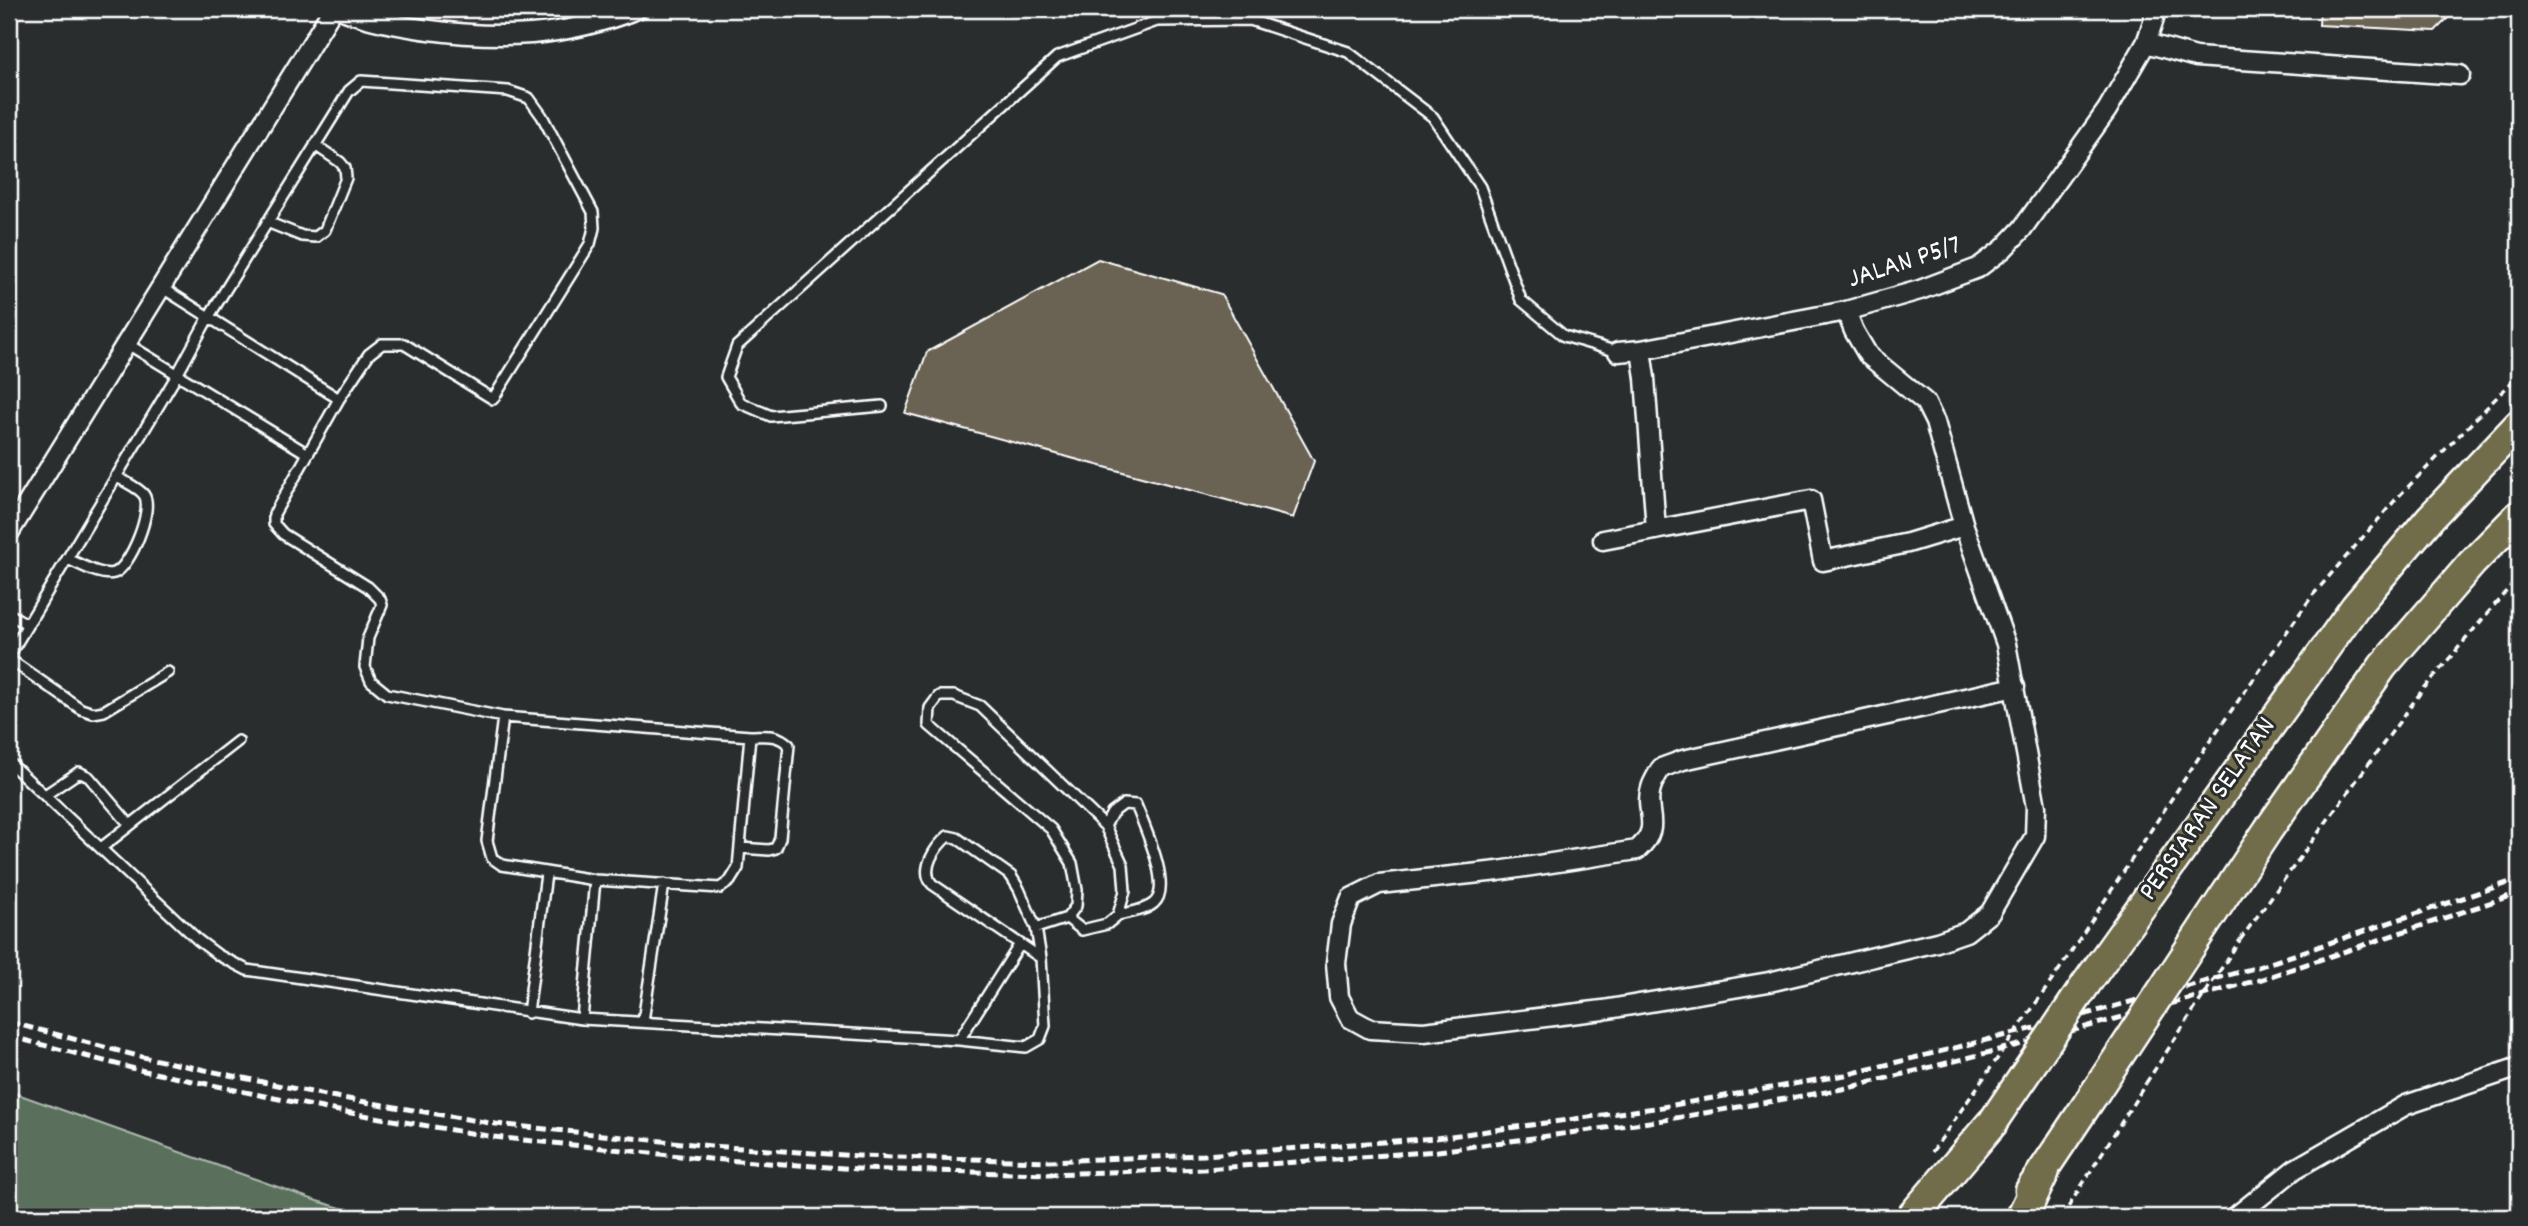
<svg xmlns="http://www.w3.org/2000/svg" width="2528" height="1226" viewBox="0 0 2528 1226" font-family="Dekko,sans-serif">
	<rect width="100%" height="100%" fill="#2a2d2e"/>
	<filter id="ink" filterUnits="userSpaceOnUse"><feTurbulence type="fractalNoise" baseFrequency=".0143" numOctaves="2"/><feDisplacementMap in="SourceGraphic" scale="14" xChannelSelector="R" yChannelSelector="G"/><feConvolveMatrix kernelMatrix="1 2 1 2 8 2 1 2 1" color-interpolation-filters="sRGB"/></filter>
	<g filter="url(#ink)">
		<path fill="#5a705c" stroke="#acb8ae" stroke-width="2" d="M9,1091L317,1201L372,1217H9Z"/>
		<path fill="#6b6353" stroke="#fff" stroke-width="2" d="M2320,9H2457L2435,31L2319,25Z
			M1098,259L1221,294L1314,461L1293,518L905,413L927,352Z"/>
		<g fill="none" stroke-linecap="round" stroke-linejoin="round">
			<g stroke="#fff" stroke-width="14">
				<path id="service" d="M267,222L302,236L316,237L325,230L346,178L345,168L340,162L315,145
					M161,287L339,399
					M126,343L308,454
					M882,406L771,416L741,403L726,377L737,346L1057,57L1157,21L1250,20L1348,52L1433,117L1480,187L1521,300L1564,336L1618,352
					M67,559C79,563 100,577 114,573C130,568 154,509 144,495C138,487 124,482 116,476
					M9,614L27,624
					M9,656L177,375L208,318L349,91L361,81L508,91L529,98L542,116L593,212L594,228L590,244L493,399L404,344H382L369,354L339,399L274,514V524L283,534L368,587L380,599L382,605L368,638L365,667L371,681L387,694L503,717L750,736C766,736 777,733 789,745L780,838L776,848L769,850L740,848
					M9,659L81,709L93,713L104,711L168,672
					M503,717L487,841L492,858L502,865L595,880L720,888L730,881L738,868L750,736
					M9,762L198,940L218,955L247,970L582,1019L959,1040L1026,1047L1040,1039L1045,1026L1041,958L1036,928L1019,889L1011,876L957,838L948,836C935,847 920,869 932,884L1041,958
					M45,795L79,772L89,777L130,825
					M1105,826L1112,813L1124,804L1136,805C1144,826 1173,887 1154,903C1145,911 1130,912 1118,915
					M101,848L238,741
					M1036,928L1067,918L1076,906L1077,890L1072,863L1051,829L929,725L930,708L939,696H954L980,706L1105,826L1123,865L1125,891L1118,915L1107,924L1082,930L1067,918
					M528,1013L546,874
					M582,1019L595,880
					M643,1021L664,884
					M959,1040L1020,944"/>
			</g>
			<g stroke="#fff" stroke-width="23">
				<path id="minor" d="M340,9C366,20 394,25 422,29C500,40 564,38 637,9
					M2146,43L2196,57L2460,75
					M1846,311L1854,331L1868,355L1925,402L1935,422L1964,526L2006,644L2036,807L2035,836L1990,913L1966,932L1937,942L1769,982L1603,1010L1424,1032L1370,1029L1350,1018L1339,997L1336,963L1341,924L1351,898L1379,884L1498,871L1637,850C1664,826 1643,813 1651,788C1653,781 1658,774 1661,768L1683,760L2015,687
					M1641,350L1645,378L1656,530
					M1618,352L1641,350L1846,311L1920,290L1978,268L2003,249L2022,229L2107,110L2146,43L2154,19V9
					M9,533L333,9
					M1603,540L1811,500L1823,561L1908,543L1964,526
					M2235,1217L2295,1169L2406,1105L2519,1067"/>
			</g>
			<g stroke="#fff" stroke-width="33">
				<path id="primary" d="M2192,945L2268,830L2383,666L2472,563L2519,515
					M2086,984L2355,607L2431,517L2519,424
					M2030,1190L2094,1094"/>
			</g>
			<g stroke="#fff" stroke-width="35">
				<path id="trunk" d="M1912,1217L1992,1123
					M2022,1217L2044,1171"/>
			</g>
			<path stroke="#fff" stroke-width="3.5" stroke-dasharray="7 5" stroke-linecap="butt" d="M2240,940L2421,692L2519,576
				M2057,973L2205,748L2312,596L2397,498L2519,375
				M1932,1152L1946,1132
				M2062,1217L2146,1083"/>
			<use href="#service" stroke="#2a2d2e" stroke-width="9"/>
			<use href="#minor" stroke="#2a2d2e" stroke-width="18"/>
			<use href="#primary" stroke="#716d4b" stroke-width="28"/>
			<use href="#trunk" stroke="#716d4b" stroke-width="30"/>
			<path stroke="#fff" stroke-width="5" stroke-dasharray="10 5" stroke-linecap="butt" d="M9,1022L138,1056L330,1096L496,1124L711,1146L858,1156L1048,1161L1204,1155L1436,1138L1662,1107L1845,1075L2035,1028L2258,967L2519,879
				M9,1036L135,1069L327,1109L494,1137L710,1159L858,1169L1048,1174L1204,1169L1438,1151L1664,1120L1848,1088L2038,1040L2262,979L2519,893"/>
			<g stroke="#fff" stroke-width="33" stroke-linecap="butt">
				<path id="primary-bridge" d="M2094,1094L2192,945
					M1992,1123L2086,984"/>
			</g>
			<path stroke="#fff" stroke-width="3.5" stroke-dasharray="7 5" stroke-linecap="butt" d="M2146,1083L2240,940
				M1946,1132L2057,973"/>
			<use href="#primary-bridge" stroke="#716d4b" stroke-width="28"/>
		</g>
	</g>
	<g text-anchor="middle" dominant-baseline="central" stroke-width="6" stroke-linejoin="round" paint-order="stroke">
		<g font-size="28" fill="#fff" stroke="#2a2d2e">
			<text transform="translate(1905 264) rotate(-18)">JALAN P5/7</text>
			<text transform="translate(2209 810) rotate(-55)">PERSIARAN SELATAN</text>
		</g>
	</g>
	<rect width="2528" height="1226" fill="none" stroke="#2a2d2e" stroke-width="35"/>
	<rect x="18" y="18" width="2493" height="1191" fill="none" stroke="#fff" stroke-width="2.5" filter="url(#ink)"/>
</svg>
